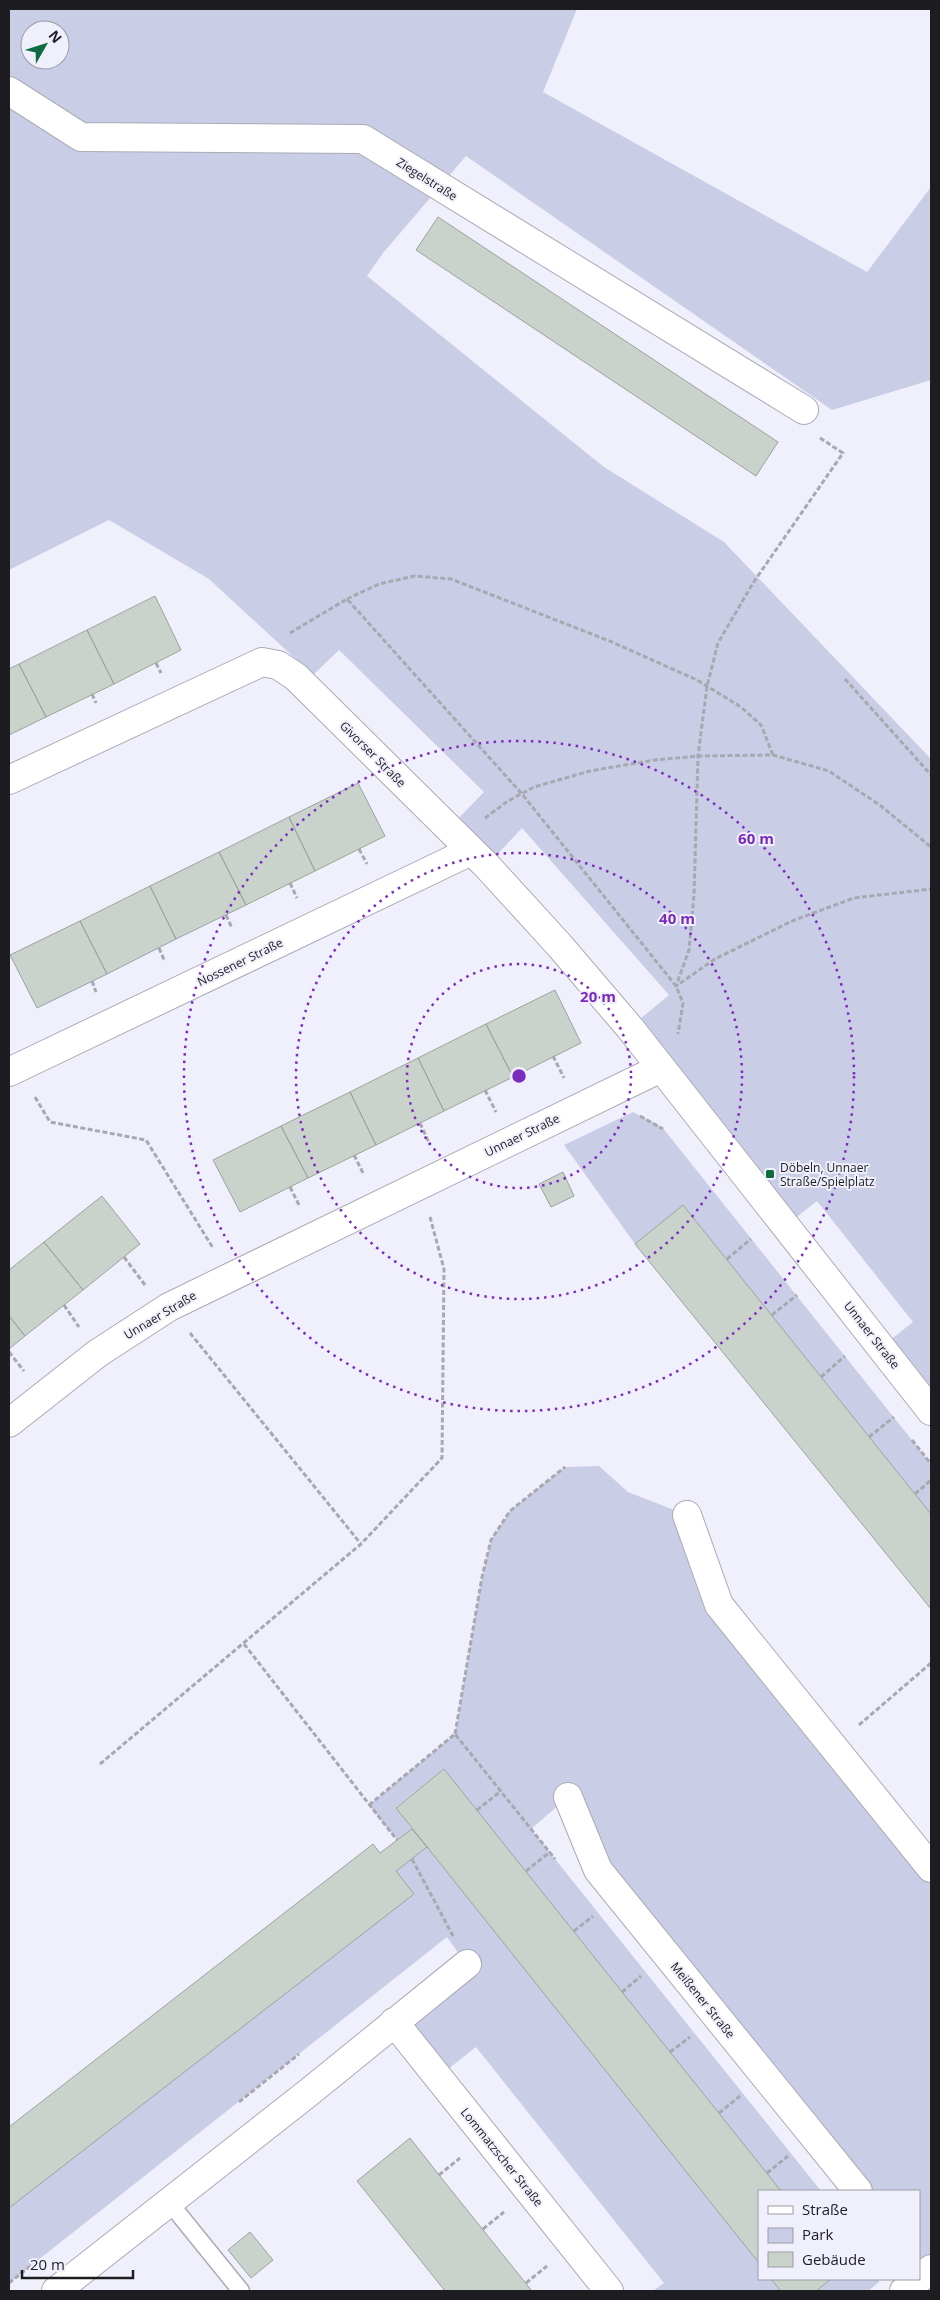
<svg xmlns="http://www.w3.org/2000/svg" width="940" height="2300" viewBox="0 0 940 2300" font-family="'Open Sans',sans-serif">
	<rect width="100%" height="100%" fill="#eff0fb"/>
	<path fill="#cacde6" fill-rule="evenodd" d="M9,9H577L543,92L867,272L931,187V380L832,410L466,156L383,253L367,276L604,467L724,542L931,759V1394L889,1341L913,1322L817,1201L793,1220L640,1019L669,995L522,828L493,859L456,821L484,792L339,650L313,675L209,579L109,520L9,570ZM30,30H60V60H30Z
		M633,1112L662,1127L931,1464V1514L683,1205L635,1244L564,1145Z
		M599,1466L628,1492L687,1515L719,1605L931,1868V2269L919,2266V2191H858L598,1870L568,1797L531,1829L821,2191H781L444,1769L396,1807L412,1829L397,1840L369,1805L455,1734L482,1577L491,1540L510,1511L565,1467Z
		M427,1847L759,2263V2279H771L781,2291H653L664,2283L476,2047L438,2077L394,2022L466,1964L447,1937L9,2283V2208L413,1894L396,1871Z
		M831,2279H879V2282L868,2291H816Z"/>
	<path fill="#c9d3cc" stroke="#9aa39d" d="M438,217L778,442L756,476L416,250Z
		M155,596L181,650L114,684L87,630Z
		M87,630L114,684L46,717L19,664Z
		M19,664L46,717L9,735V669Z
		M358,783L385,836L315,871L289,817Z
		M289,817L315,871L246,905L219,852Z
		M219,852L246,905L176,939L150,886Z
		M150,886L176,939L107,974L80,921Z
		M80,921L107,974L37,1008L10,955Z
		M555,990L581,1043L513,1077L486,1024Z
		M486,1024L513,1077L444,1111L418,1058Z
		M418,1058L444,1111L376,1145L350,1092Z
		M350,1092L376,1145L308,1178L281,1126Z
		M281,1126L308,1178L240,1212L213,1160Z
		M563,1172L574,1196L551,1207L539,1184Z
		M102,1196L140,1244L83,1290L44,1242Z
		M683,1205L931,1514V1609L635,1244Z
		M44,1242L83,1290L25,1336L9,1316V1270Z
		M9,1316L25,1336L9,1349Z
		M444,1769L781,2191H759V2263L396,1808Z
		M412,1829L427,1847L396,1871L414,1894L9,2208V2127L373,1844L380,1853Z
		M410,2138L439,2175L532,2291H445L357,2181Z
		M250,2232L273,2260L251,2278L228,2250Z
		M771,2279H831L816,2291H781Z"/>
	<g fill="none" stroke-linecap="round" stroke-linejoin="round">
		<g stroke="#aaabb5" stroke-width="19">
			<path id="service" d="M169,2202L241,2291"/>
		</g>
		<g stroke="#aaabb5" stroke-width="30">
			<path id="minor" d="M9,91L81,137L363,139L804,410
				M9,780L262,662L278,665L296,677L486,865L560,946L630,1028L931,1411
				M9,1072L471,851
				M9,1423L98,1353L169,1307L661,1068
				M687,1515L719,1605L931,1868
				M568,1797L598,1870L858,2191
				M394,2022L609,2291
				M56,2291L308,2093L467,1964
				M904,2291L931,2269"/>
		</g>
		<path stroke="#a7a8b0" stroke-width="3" stroke-dasharray="5 2.5" stroke-linecap="butt" d="M820,438L843,453L753,583L718,643L707,686L698,756L694,895L689,950L676,986L715,959L792,921L854,898L931,889
			M347,599L379,584L415,576L451,579L612,642L697,680L741,707L761,725L773,755
			M290,633L347,599L522,794L676,986L683,1003L678,1034
			M156,663L161,673
			M845,679L931,775
			M92,694L96,703
			M485,818L508,801L534,787L590,771L655,760L698,756L773,755L829,771L881,806L931,847
			M359,849L367,864
			M290,883L297,898
			M226,915L232,928
			M159,948L165,962
			M92,981L96,992
			M553,1056L564,1078
			M485,1090L496,1112
			M35,1097L50,1122L146,1140L213,1248
			M640,1116L663,1129
			M420,1123L430,1145
			M354,1155L364,1175
			M290,1187L300,1207
			M124,1257L145,1285
			M727,1259L751,1239
			M64,1305L79,1327
			M772,1315L797,1295
			M190,1333L361,1544
			M9,1352L24,1371
			M821,1377L845,1356
			M869,1437L894,1417
			M912,1440L931,1464
			M915,1494L931,1480
			M244,1644L397,1840
			M859,1725L931,1663
			M455,1734L482,1577L491,1540L510,1511L565,1467
			M100,1764L361,1544L442,1458L444,1269L430,1217
			M369,1805L455,1734L555,1859
			M477,1810L501,1791
			M412,1859L453,1936
			M526,1871L550,1852
			M574,1931L593,1916
			M622,1992L641,1976
			M670,2052L690,2037
			M239,2102L299,2054
			M719,2113L740,2096
			M767,2173L788,2156
			M439,2175L460,2158
			M483,2229L504,2212
			M9,2283L32,2265
			M526,2283L547,2266"/>
		<use href="#service" stroke="#fff" stroke-width="16"/>
		<use href="#minor" stroke="#fff" stroke-width="28"/>
	</g>
	<g fill="none" stroke="#7b2cbf" stroke-width="2.5" stroke-dasharray="2.5 5">
		<circle cx="519" cy="1076" r="112"/>
		<circle cx="519" cy="1076" r="223"/>
		<circle cx="519" cy="1076" r="335"/>
	</g>
	<rect fill="#0e6c41" stroke="#eff0fb" stroke-width="2" x="765" y="1169" width="10" height="10" rx="2.5"/>
	<g text-anchor="middle" dominant-baseline="central" stroke-width="4" stroke-linejoin="round" paint-order="stroke">
		<g font-size="12" fill="#1d1d21" stroke="#eff0fb">
			<text transform="translate(427 179) rotate(32)">Ziegelstraße</text>
			<text transform="translate(373 754) rotate(45)">Givorser Straße</text>
			<text transform="translate(240 962) rotate(-26)">Nossener Straße</text>
			<text transform="translate(522 1135) rotate(-26)">Unnaer Straße</text>
			<text transform="translate(160 1315) rotate(-31)">Unnaer Straße</text>
			<text transform="translate(872 1335) rotate(52)">Unnaer Straße</text>
			<text transform="translate(703 2000) rotate(51)">Meißener Straße</text>
			<text transform="translate(502 2157) rotate(51)">Lommatzscher Straße</text>
		</g>
		<g font-size="12" fill="#1d1d21" stroke="#eff0fb" text-anchor="start">
			<text x="780" y="1167">Döbeln, Unnaer<tspan x="780" dy="14">Straße/Spielplatz</tspan></text>
		</g>
	</g>
	<circle cx="519" cy="1076" r="8" fill="#7b2cbf" stroke="#eff0fb" stroke-width="2.5"/>
	<g font-size="15" text-anchor="middle" font-weight="bold" fill="#7b2cbf" stroke="#eff0fb" stroke-width="4" stroke-linejoin="round" paint-order="stroke">
		<text x="756" y="844">60 m</text>
		<text x="677" y="924">40 m</text>
		<text x="598" y="1002">20 m</text>
	</g>
	<rect width="940" height="2300" fill="none" stroke="#1d1d21" stroke-width="20"/>
	<rect x="758" y="2190" width="162" height="90" fill="#eff0fb" stroke="#9b9ca4"/>
	<rect x="768" y="2206" width="25" height="8" fill="#ffffff" stroke="#9b9ca4"/>
	<text x="802" y="2215" font-size="15" fill="#1d1d21">Straße</text>
	<rect x="768" y="2228" width="25" height="15" fill="#cacde6" stroke="#9b9ca4"/>
	<text x="802" y="2240" font-size="15" fill="#1d1d21">Park</text>
	<rect x="768" y="2252" width="25" height="15" fill="#c9d3cc" stroke="#9b9ca4"/>
	<text x="802" y="2265" font-size="15" fill="#1d1d21">Gebäude</text>
	<g transform="translate(45 45) rotate(51)"><circle r="24" fill="#eff0fb" stroke="#9b9ca4"/>
	<path d="M0-4L9 19L0 12L-9 19Z" fill="#0e6c41"/>
	<text y="-8" font-size="14" font-weight="bold" text-anchor="middle" fill="#1d1d21">N</text>
	</g>
	<path d="M22 2270v8h111v-8" fill="none" stroke="#1d1d21" stroke-width="2.5"/>
	<text x="30" y="2270" font-size="15" fill="#1d1d21" stroke="#eff0fb" stroke-width="4" paint-order="stroke">20 m</text>
</svg>
